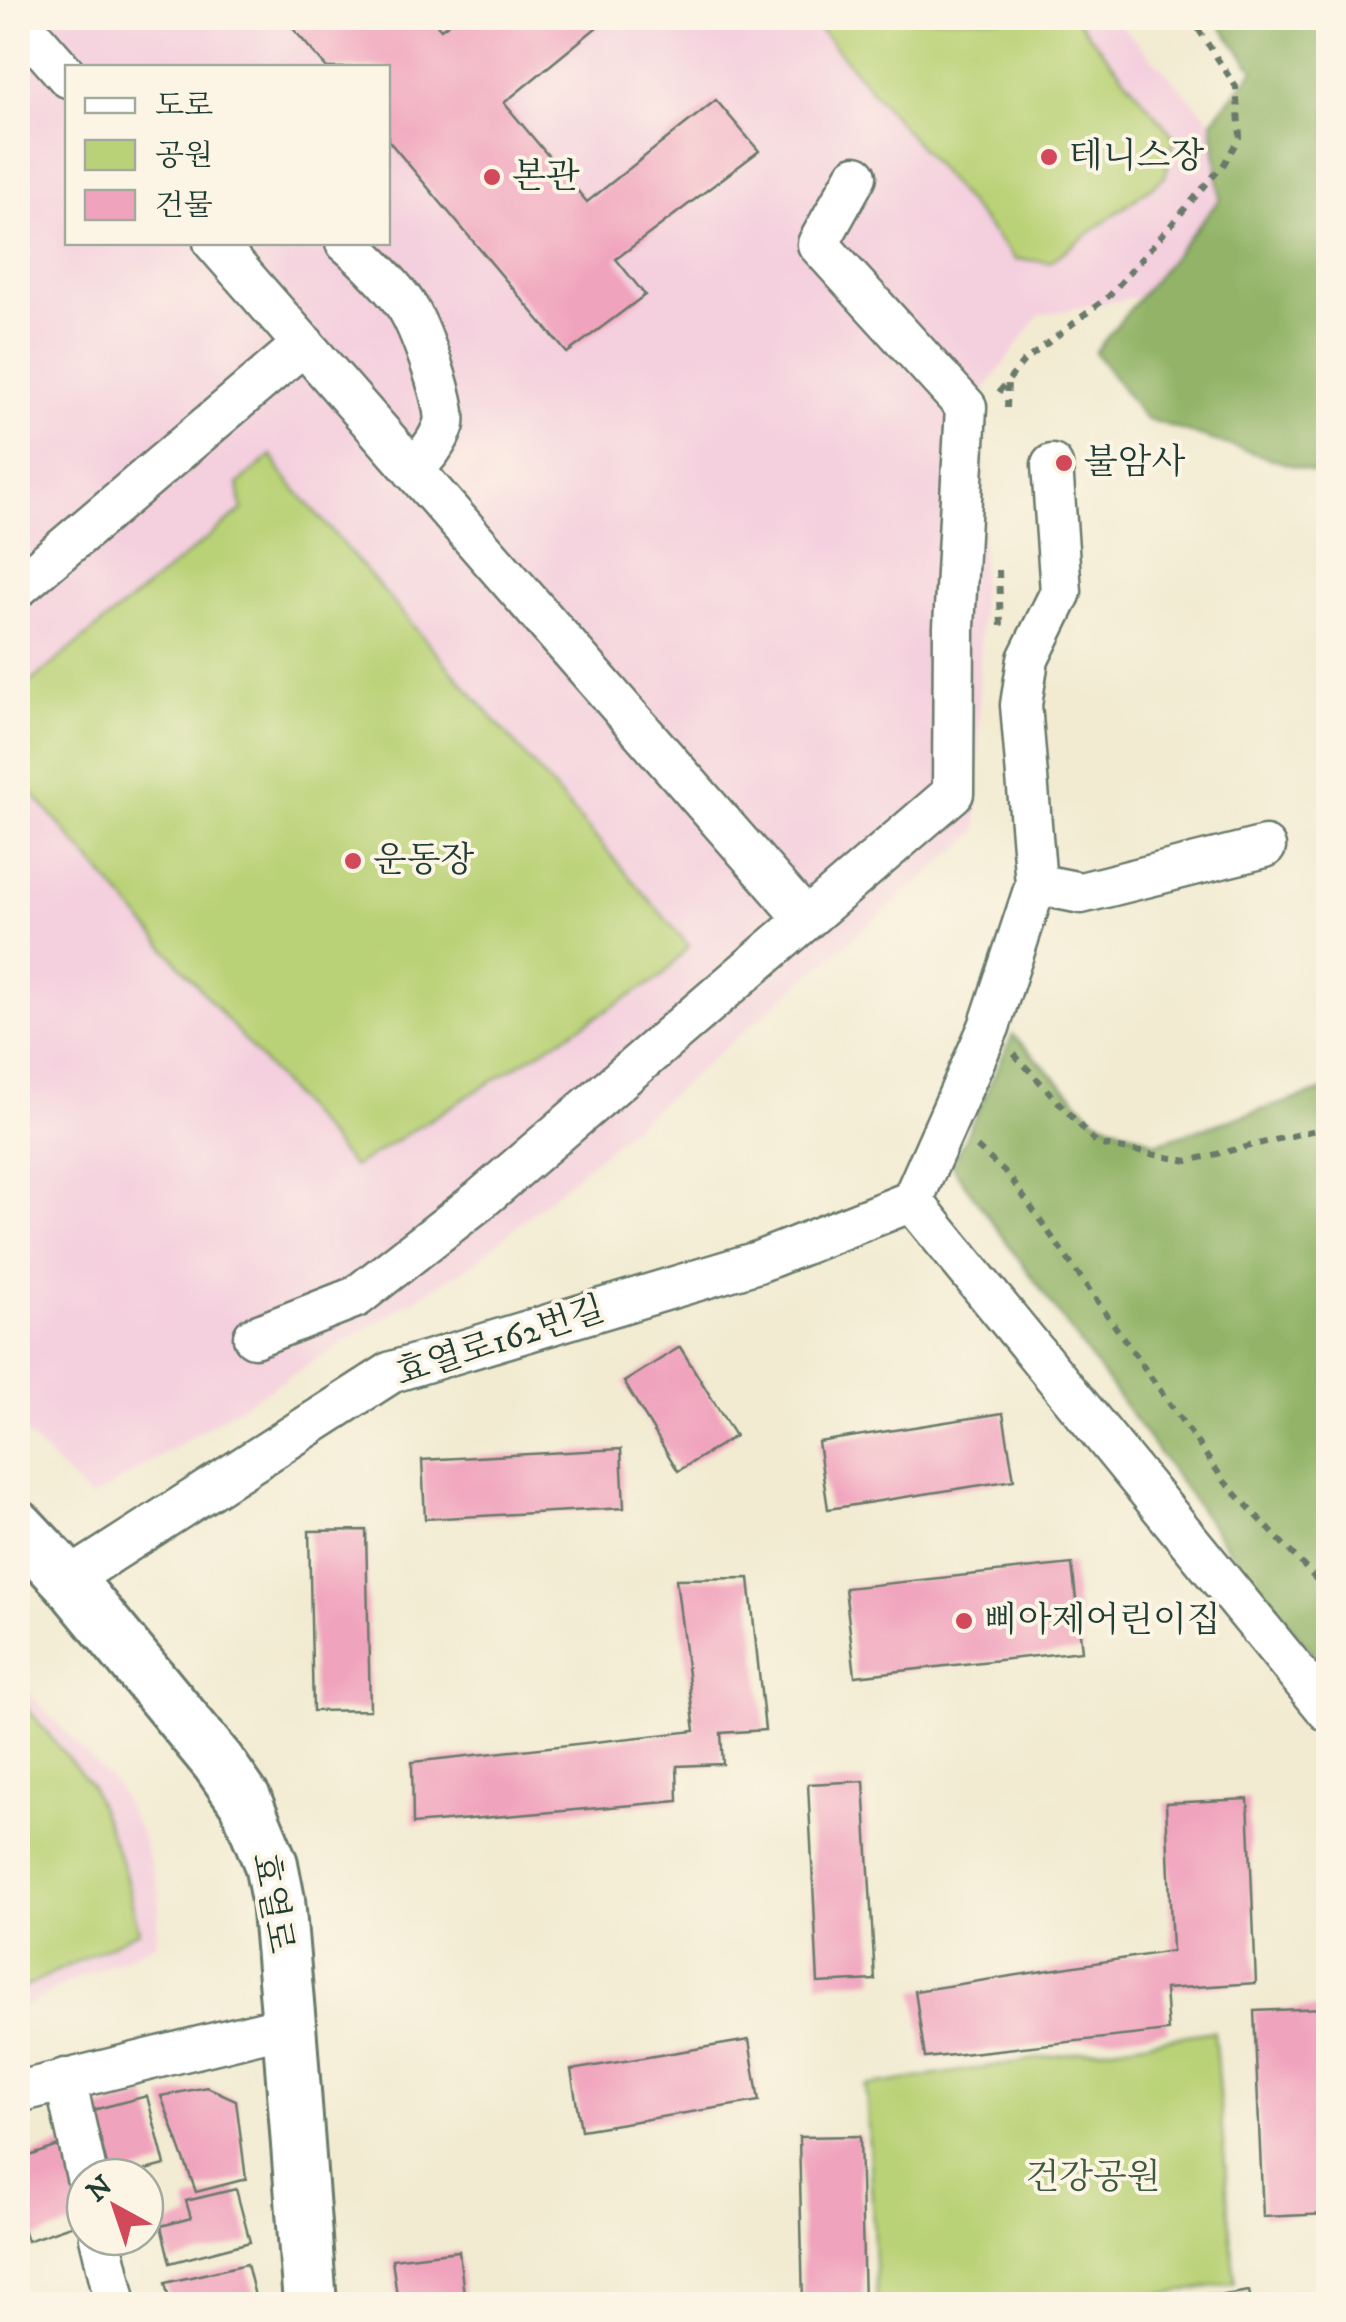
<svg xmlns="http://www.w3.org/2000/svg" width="1346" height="2322" viewBox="0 0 1346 2322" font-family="'IM FELL DW Pica','Noto Serif KR',serif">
	<rect width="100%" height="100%" fill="#fcf5e5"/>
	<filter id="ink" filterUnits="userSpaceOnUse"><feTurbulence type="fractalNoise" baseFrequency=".01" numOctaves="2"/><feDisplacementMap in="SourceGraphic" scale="20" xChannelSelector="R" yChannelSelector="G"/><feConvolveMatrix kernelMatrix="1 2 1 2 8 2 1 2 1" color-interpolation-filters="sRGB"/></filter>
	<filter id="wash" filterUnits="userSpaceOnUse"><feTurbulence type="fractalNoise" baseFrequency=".0048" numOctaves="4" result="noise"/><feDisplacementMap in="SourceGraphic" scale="40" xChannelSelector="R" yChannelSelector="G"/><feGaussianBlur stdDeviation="2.25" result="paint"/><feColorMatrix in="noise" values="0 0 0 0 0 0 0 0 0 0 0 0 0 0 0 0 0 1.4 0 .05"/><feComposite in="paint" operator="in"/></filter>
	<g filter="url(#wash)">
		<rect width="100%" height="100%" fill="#f2ebd2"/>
		<path fill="#f4cfde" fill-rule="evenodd" d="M18,18H1114L1212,121L1220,199L1141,296L1039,315L985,389L977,832L475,1262L90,1499L18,1426ZM68,68H388V242H68Z
			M18,1681L116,1786L140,1832L160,1893L156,1944L64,1984L18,2011Z"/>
		<path fill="#bad277" stroke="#6c8856" stroke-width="2.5" d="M810,18H1075L1175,138L1165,177L1050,262L1015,259Z
			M272,455L280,471L689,946L661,977L353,1167L18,776V692L242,510L238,484Z
			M18,1697L91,1786L123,1866L139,1931L18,1990Z
			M1214,2031L1235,2283L1100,2304H877L866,2086Z"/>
		<path fill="#93b468" stroke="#59784e" stroke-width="2.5" d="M1214,18H1328V477L1144,418L1095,352L1220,199L1212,121L1254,70Z
			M1013,1035L1095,1118L1156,1143L1328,1089V1671L1223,1542L952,1166Z"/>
		<g id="blocks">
			<path fill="#f0a3bd" d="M284,18H431L441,29L456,18H608L504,103L587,202L716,100L759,151L616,259L645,295L567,353L388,140V68H327Z
				M680,1347L735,1436L678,1471L624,1382Z
				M1003,1413L1014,1480L828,1509L818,1442Z
				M621,1449L624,1508L425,1519L422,1460Z
				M366,1530L370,1710L313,1711L309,1531Z
				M1072,1564L1082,1651L855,1676L845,1588Z
				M749,1578L765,1730L721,1733L723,1764L677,1766L678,1801L413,1824L412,1762L695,1731L676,1579Z
				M864,1781L875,1980L818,1983L808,1784Z
				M1248,1799L1256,1983L1165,1989L1168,2031L925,2058L915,1991L1172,1951L1166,1803Z
				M1323,2008L1328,2130V2214L1263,2217L1254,2011Z
				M749,2040L759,2101L581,2130L571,2070Z
				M207,2087L236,2100L246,2179L196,2192L161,2096Z
				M147,2096L165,2165L119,2177H110L93,2110Z
				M860,2136L864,2304H803L799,2137Z
				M64,2144L85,2206V2221L27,2241L18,2212V2160Z
				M236,2189L250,2242L170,2263L161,2226L191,2218L186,2201Z
				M459,2251L465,2304H398L392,2259Z
				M247,2264L257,2304H170L165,2283Z
				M1249,2291L1252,2304H1182V2302Z"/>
		</g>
	</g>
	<g filter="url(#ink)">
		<use href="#blocks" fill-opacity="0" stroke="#697a6b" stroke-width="2.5"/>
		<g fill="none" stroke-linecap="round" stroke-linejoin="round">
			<g stroke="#697a6b" stroke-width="45">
				<path id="minor" d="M18,20L68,77
					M214,242L805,918
					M346,242C364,257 399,292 410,312C420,330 449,406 444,424C438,443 426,456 413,470
					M18,587L304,344
					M1036,884L1081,893L1265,847
					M912,1201L989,1027L1036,884L1021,705L1028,659L1061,592L1052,465
					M254,1337L356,1297L480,1200L953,793L954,627L966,407L818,244L856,176
					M68,1580L392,1372L758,1262L912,1201L1328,1711
					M65,2079L87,2177
					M18,2092L289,2025
					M100,2237L116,2304"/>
			</g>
			<g stroke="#697a6b" stroke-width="58">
				<path id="major" d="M18,1527L68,1580L218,1762L245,1801L271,1864L278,1900L289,2025L310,2304"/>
			</g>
			<path stroke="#697a6b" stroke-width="6" stroke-dasharray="8 8" stroke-linecap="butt" d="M999,392L1023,362L1109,296L1224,164L1240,136L1236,87L1191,18
				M1007,408L1008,381
				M999,570L1001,628
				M1014,1054L1097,1144L1188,1161L1328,1127
				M977,1147L1009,1176L1225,1482L1328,1592"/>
			<use href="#minor" stroke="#fff" stroke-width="40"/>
			<use href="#major" stroke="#fff" stroke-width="52"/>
		</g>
	</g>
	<g fill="#d1495b" stroke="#fcf5e5" stroke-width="4">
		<circle cx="1049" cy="157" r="10"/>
		<circle cx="492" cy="177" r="10"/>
		<circle cx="1064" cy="463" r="10"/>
		<circle cx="353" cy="861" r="10"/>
		<circle cx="964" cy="1621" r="10"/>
	</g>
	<g text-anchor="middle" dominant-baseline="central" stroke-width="8" stroke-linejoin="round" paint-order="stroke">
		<g font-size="35" fill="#1f3d34" stroke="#fcf5e5" text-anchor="start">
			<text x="1069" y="157">테니스장</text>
			<text x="512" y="177">본관</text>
			<text x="1084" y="463">불암사</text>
			<text x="373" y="861">운동장</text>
			<text x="984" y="1621">삐아제어린이집</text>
		</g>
		<g font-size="35" fill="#1f3d34" stroke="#fcf5e5">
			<text transform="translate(500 1342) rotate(-18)">효열로162번길</text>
			<text transform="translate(272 1903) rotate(80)">효열로</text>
		</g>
		<g font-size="35" fill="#3e5b41" stroke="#fcf5e5">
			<text x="1093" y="2178">건강공원</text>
		</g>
	</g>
	<rect width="1346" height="2322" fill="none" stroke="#fcf5e5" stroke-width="60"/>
	<rect x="65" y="65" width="325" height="180" fill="#fcf5e5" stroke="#a4ab9e" stroke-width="2.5"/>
	<rect x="85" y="98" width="50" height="15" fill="#ffffff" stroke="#a4ab9e" stroke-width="2.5"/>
	<text x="155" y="115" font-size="30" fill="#1f3d34">도로</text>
	<rect x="85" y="140" width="50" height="30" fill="#bad277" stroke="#a4ab9e" stroke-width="2.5"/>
	<text x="155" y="165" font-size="30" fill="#1f3d34">공원</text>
	<rect x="85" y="190" width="50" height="30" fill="#f0a3bd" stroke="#a4ab9e" stroke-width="2.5"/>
	<text x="155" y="215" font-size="30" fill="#1f3d34">건물</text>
	<g transform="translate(115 2207) rotate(320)"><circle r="48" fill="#fcf5e5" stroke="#a4ab9e" stroke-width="2.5"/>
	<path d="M0-8L18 38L0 25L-18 38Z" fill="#d1495b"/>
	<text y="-15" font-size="28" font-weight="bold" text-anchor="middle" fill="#1f3d34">N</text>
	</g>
</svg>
